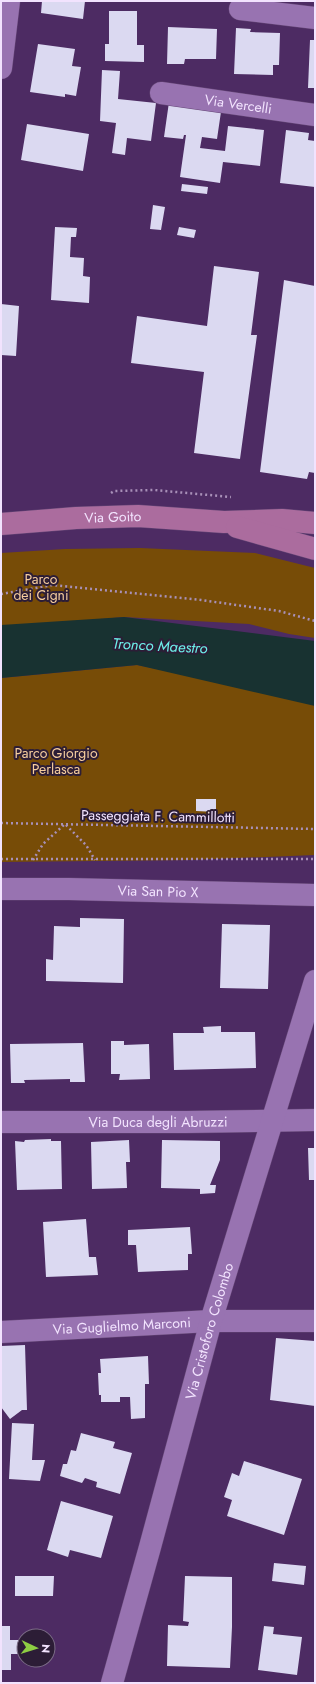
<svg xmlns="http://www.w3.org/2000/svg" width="316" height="1684" viewBox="0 0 316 1684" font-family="Jost,sans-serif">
	<rect width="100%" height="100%" fill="#4d2b63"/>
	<path fill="#774c07" d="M140,548L255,553L315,568V638L289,634L249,624L124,617L1,628V553L65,549Z
		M137,665L315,701V855L190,860L1,862V678Z"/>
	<path fill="#183231" d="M124,617L315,641V706L137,665L1,678V625Z"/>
	<path fill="#dbd9f1" d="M42,1H85L83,19L41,13Z
		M109,11H137V45H144V62L105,61V44H109Z
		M168,27L217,29L216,59H185L184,64H167Z
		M236,28L251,29L250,32L280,33L279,65H273V75L234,74Z
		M310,40H315V88H308Z
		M38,44L75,49L72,66L81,67L76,96L65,94V97L30,92Z
		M102,70L120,71L118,99L156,103L151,141L127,138L125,155L112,153L116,123L100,121Z
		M169,102L222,105L217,139L202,137L200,148L225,151L228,126L264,130L260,166L223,162L220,183L180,177L186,135H184L183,139L164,137Z
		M27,124L89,134L83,171L21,160Z
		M286,130L309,133L308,140L315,141V187L280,183Z
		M182,184L208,187L207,194L181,191Z
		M153,205L165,207L161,230L150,229Z
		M55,227L77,228L76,237H71L70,257L84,258L83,276L90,277L89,303L51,300Z
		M179,227L196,230L194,238L177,235Z
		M214,266L259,272L251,335H257L240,459L194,453L204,372L131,363L137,316L207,326Z
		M284,280L315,286V473L309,472L307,479L260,472Z
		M1,304L19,306L16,356L1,355Z
		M196,799H216V812L196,811Z
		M80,918L124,919L123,983L46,981V959L53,960L54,926L80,927Z
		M222,924L270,925L268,989L220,988Z
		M221,1026V1032H255L256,1068L174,1070L173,1033H204L203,1027Z
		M111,1041H124V1045L149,1044L150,1079L119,1080L120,1074H111Z
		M83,1043L85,1082H70V1079L24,1080L25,1083H11L10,1044Z
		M51,1139V1141H61L62,1189L17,1190L15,1141L24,1142L25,1140Z
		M129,1140L130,1162H126L127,1188L92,1189L91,1142Z
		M162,1140L220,1141V1160L210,1185H216L215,1193L200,1194V1189L161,1188Z
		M308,1148H315V1180H309Z
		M86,1219L89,1257H96L98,1275L46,1277L43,1222Z
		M190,1227L192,1254H188V1270L138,1272L136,1245H128V1230Z
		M276,1338L315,1341V1406L270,1400Z
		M25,1345L27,1410H22L10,1419L1,1407V1346Z
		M148,1356L149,1384H145V1418L131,1419L130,1397H120V1402H101V1395H99L98,1373H101L100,1359Z
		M12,1423L34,1424L32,1460H45L40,1481L9,1479Z
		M81,1433L115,1442L113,1448L132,1453L120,1494L96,1487L97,1482L85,1478L82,1483L60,1476L63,1464H67L71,1450L76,1451Z
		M244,1461L302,1479L284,1535L227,1516L232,1500L224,1497L232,1473L239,1476Z
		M61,1501L113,1516L101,1558L70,1550L68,1557L47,1550Z
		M274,1563L306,1566L304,1585L272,1581Z
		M15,1576H54L53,1596H15Z
		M185,1576L232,1577V1627L230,1668L167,1666L168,1625L188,1626L189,1622L183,1621Z
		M1,1626H10V1640H19L20,1654H11V1670H1Z
		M264,1626L274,1627L273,1634L302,1637L297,1675L258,1670Z"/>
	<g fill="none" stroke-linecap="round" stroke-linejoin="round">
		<g stroke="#654776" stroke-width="23">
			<g id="street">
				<path d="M240,9L315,18"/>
				<path d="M1,68L9,1"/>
				<path id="s1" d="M161,93L315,115"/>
				<path id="s2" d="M1,889H69L315,895"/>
				<path id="s3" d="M1,1122H186L315,1120"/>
				<path id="s4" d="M1,1332L211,1321H315"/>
				<path id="s5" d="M112,1683L150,1547L211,1321L315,981"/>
			</g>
		</g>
		<g stroke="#654776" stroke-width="23">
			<g id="secondary">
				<path id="s6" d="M1,524L76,518L138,516L224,522L282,520L315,523"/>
				<path d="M237,527L315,549"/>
			</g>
		</g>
		<path stroke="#a890b8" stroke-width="2.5" stroke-dasharray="2 3" stroke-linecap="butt" d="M111,493L114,491L154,490L231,497
			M1,594L53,585L201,600L279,611L315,621
			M1,823L315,829
			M1,859H315
			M33,860L43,844L65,824L86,845L95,860"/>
		<use href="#street" stroke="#9873b1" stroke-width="22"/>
		<use href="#secondary" stroke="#ab6c9e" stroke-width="22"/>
	</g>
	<g text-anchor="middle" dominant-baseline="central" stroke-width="4" stroke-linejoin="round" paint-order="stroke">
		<g font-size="14" fill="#f2e3fe" stroke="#2c1d36">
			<text stroke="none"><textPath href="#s1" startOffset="78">Via Vercelli</textPath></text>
			<text stroke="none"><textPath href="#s6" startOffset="112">Via Goito</textPath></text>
			<text transform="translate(158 816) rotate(1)">Passeggiata F. Cammillotti</text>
			<text stroke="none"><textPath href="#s2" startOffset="157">Via San Pio X</textPath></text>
			<text stroke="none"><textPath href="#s3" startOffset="157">Via Duca degli Abruzzi</textPath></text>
			<text stroke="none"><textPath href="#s4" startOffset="121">Via Guglielmo Marconi</textPath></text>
			<text stroke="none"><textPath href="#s5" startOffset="365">Via Cristoforo Colombo</textPath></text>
		</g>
		<g font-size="14" fill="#f7ce9e" stroke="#2c1d36">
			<text x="41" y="579">Parco<tspan x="41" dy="16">dei Cigni</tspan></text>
			<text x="56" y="753">Parco Giorgio<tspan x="56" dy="16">Perlasca</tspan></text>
		</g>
		<g font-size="15" font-style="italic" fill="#6df1ea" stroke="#2c1d36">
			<text transform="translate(160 646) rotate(3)">Tronco Maestro</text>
		</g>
	</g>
	<rect width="316" height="1684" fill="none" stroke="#f2e3fe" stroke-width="4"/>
	<g transform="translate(36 1648) rotate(94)"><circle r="19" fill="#2c1d36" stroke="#7b6c86"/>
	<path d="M0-3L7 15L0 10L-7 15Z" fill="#8ece43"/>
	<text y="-6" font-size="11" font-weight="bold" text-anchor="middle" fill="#f2e3fe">N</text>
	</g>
</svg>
